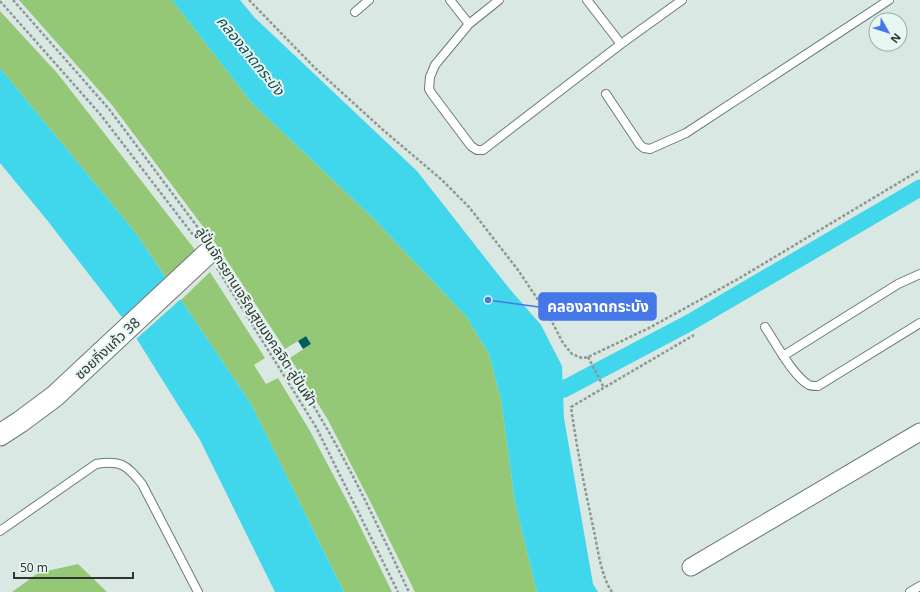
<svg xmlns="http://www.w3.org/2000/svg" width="920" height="592" viewBox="0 0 920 592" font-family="'Noto Sans','Noto Sans Thai',sans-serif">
	<rect width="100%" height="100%" fill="#d9e8e3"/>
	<path fill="#94c877" d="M19,0H172L252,103L372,217L466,316L489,354L501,399L515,502L537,592H415L374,509L328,420L290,358L311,344L306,336L285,349L216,244L112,105Z
		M0,11L58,74L196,251L167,279L135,232L0,68Z
		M210,272L265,358L254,365L266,384L278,378L310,431L356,518L392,592H344L250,402L181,300Z
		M78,564L107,592H12L38,573Z"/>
	<path fill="#40d6eb" d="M172,0H240L254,17L417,171L508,287L541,325L562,366L564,418L593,584L598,592H537L515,502L501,399L489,354L466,316L372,217L252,103Z
		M0,68L135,232L250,402L344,592H275L200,440L128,325L47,220L0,163Z"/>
	<path fill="#d9e8e3" d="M169,278L182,298L135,340L127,326Z"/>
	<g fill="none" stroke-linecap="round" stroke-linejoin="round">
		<path stroke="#40d6eb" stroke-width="17" d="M542,394L564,389L689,323L920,188"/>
	</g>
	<path fill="#025e5b" d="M306,336L311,344L303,349L298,341Z"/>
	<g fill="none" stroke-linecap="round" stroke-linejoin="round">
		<g stroke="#6d7b76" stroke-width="10">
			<path id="service" d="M450,0L469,24
				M499,0L469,24L435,65L430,77L429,89L432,94L471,146L477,150H483L621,44L682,0
				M587,0L621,44
				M355,12L369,0
				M606,94L640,145L644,148L650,149L686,133L889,0
				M765,327C775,342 793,376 809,385C811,386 815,386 818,386L920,323
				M783,356L898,284L920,274
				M0,531L96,464C121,460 127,465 142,484L198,592
				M910,592L920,586"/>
		</g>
		<g stroke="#6d7b76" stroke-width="19">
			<path id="minor" d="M691,567L920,432"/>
		</g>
		<g stroke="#6d7b76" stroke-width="23">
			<path id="tertiary" d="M0,435L20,422L55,396L207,254"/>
		</g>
		<path stroke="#8d9894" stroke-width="2.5" stroke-dasharray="3 2" stroke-linecap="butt" d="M13,0L109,109L205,237
			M249,0L315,68L382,129L442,180L469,207L518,270L549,316L563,343L572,354L582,358L588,357L649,328L738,279L920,170
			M0,1L100,114L197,240
			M223,262C257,315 291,367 323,422C355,476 382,535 409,592
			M217,268L316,427L398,592
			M588,357L604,388
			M612,592C601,576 598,550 594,531C585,490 577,449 571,407L694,335"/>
		<use href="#service" stroke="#fff" stroke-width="8"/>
		<use href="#minor" stroke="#fff" stroke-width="17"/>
		<use href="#tertiary" stroke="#fff" stroke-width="21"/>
	</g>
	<g text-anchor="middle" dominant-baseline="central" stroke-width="4" stroke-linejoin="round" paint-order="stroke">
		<g font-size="14" fill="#2f3533" stroke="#e7f6f0">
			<text transform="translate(257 316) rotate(57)">ลู่ปั่นจักรยานเจริญสุขมงคลจิต ลู่ปั่นฟ้า</text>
			<text transform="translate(107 348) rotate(-43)">ซอยกิ่งแก้ว 38</text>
		</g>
		<g font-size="15" font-style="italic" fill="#0d4d56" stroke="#e7f6f0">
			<text transform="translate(251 55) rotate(51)">คลองลาดกระบัง</text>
		</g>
	</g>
	<path fill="none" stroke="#4577e8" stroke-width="1.5" d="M488 300L539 307"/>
	<circle fill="#4577e8" stroke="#e7f6f0" stroke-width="1.5" cx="488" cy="300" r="4"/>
	<rect fill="#4577e8" stroke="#4577e8" stroke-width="1.5" x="539" y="293" width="117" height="27" rx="4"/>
	<g font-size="15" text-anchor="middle" font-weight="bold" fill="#fff">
		<text x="598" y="312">คลองลาดกระบัง</text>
	</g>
	<g transform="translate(888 32) rotate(129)"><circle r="19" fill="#e7f6f0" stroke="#9da9a4"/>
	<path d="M0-3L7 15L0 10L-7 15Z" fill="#4577e8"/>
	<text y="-6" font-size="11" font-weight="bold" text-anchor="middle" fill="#2f3533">N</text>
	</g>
	<path d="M14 572v6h119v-6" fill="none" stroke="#2f3533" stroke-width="2"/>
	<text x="20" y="572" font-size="12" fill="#2f3533" stroke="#e7f6f0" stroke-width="3" paint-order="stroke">50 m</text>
</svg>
